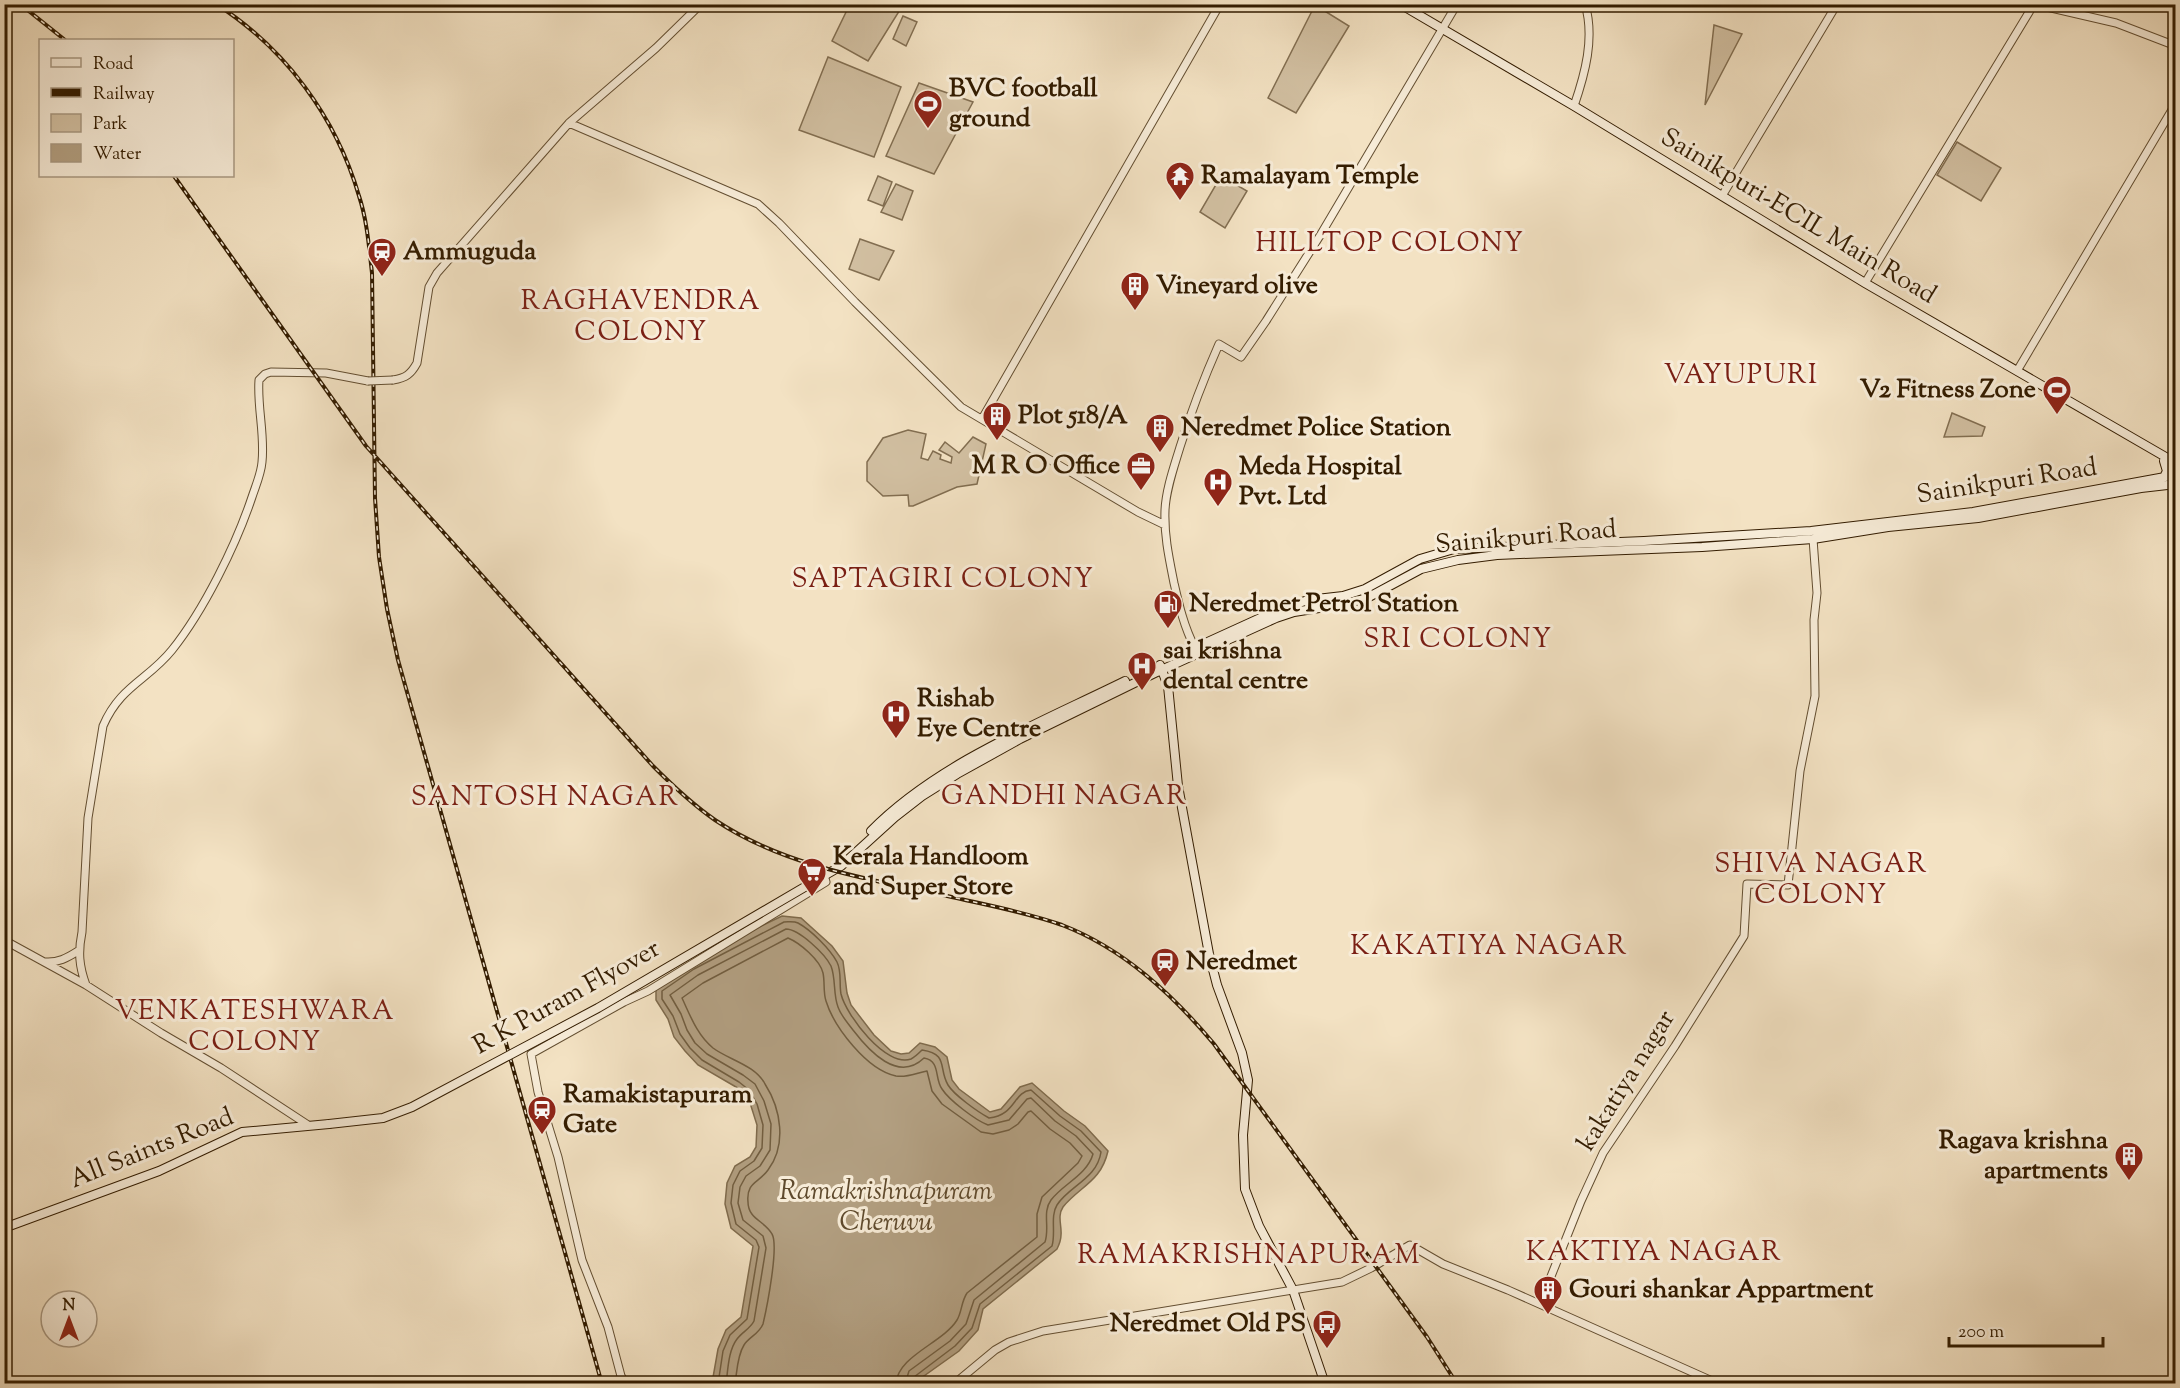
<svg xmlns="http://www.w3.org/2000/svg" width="2180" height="1388" viewBox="0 0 2180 1388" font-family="'Sorts Mill Goudy',serif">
	<rect width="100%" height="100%" fill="#f3e2c3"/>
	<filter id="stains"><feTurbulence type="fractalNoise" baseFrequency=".00333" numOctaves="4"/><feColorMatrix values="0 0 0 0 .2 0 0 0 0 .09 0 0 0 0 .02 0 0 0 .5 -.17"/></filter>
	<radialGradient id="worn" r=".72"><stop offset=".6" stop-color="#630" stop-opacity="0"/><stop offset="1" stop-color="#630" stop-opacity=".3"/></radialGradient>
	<path fill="#d2c0a2" stroke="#826e51" stroke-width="1.5" d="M850,4L903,5L868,61L832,41Z
		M1315,5L1349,26L1296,113L1268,98Z
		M903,16L917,22L906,46L893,39Z
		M1714,25L1742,34L1705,105Z
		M828,57L901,87L874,157L799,130Z
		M919,83L973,102L934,174L886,156Z
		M1957,142L2001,168L1981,201L1937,175Z
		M878,176L892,182L883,206L868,200Z
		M1221,176L1247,191L1225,228L1200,212Z
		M896,184L913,191L902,220L881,212Z
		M860,239L894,251L879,280L849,269Z
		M1952,413L1985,427L1982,436L1944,437Z
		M908,430L926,434L921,458L928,460L933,451L941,455L940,459L951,463L952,457L939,450L945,442L959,453L973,437L986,444L977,484L957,487L913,506H909L908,495L883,496L867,481V462L883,438Z"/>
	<path fill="#b29f81" stroke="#7f6b4d" stroke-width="1.5" d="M782,916L801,918L832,946L843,961L847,993L851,1005L874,1035L891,1051L901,1054L909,1053L920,1043L935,1047L947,1057L952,1080L959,1089L990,1112L1001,1109L1020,1087L1032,1083L1064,1111L1085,1126L1108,1151C1101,1182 1080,1186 1063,1207C1057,1216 1062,1226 1061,1235C1061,1240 1059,1245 1057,1249L983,1309L978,1330L959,1351L914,1383H712L718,1349L726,1330L741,1317L753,1246L731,1228L725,1204L727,1183L735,1166L750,1157L756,1147L757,1125L751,1106L746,1094L736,1087L698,1065L685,1051L674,1037L668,1019L656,1000V986L753,930Z"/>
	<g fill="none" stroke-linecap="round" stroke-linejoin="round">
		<path stroke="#725e40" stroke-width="1.5" d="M718,1384L723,1351L730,1335L747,1319L759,1247L756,1240L736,1224L731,1203L733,1185L740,1171L754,1161L762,1148L763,1125L757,1104L749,1090L739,1082L702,1060L690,1048L680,1034L673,1016L662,999V991L694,969L784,922C789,922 794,921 798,923C811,930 830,949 837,962C842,972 839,984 841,994C846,1015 886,1068 911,1059C915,1057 919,1053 922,1050C949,1054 938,1068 948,1085C954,1095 978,1112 989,1118C1016,1115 1013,1092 1031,1090L1060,1116L1081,1131L1101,1152C1097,1179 1069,1186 1057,1205C1050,1216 1056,1233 1052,1246L980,1304L972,1328L955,1346L914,1377L912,1384
			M726,1384C728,1370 728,1351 737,1339C742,1332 750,1329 754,1321L766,1248L763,1236L743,1220L738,1203L740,1187L746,1176L760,1166L770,1150L771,1124L764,1101L755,1084L743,1075L707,1054L695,1043L687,1030L681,1014L670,995L698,975L786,929C799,929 825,954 831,966C836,979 833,994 838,1007C841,1016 848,1023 853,1030C869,1051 898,1083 924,1058C941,1061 934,1078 942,1089C949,1100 975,1120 988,1125L1009,1120L1027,1099L1031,1098L1055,1121L1076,1136L1093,1154C1087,1175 1063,1184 1051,1200C1042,1212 1050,1228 1045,1242L974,1300L966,1324L950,1341L909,1371L905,1384
			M735,1384C737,1372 737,1356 744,1345C749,1337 759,1334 763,1324C767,1307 779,1246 772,1234C765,1221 748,1219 748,1202C746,1182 759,1183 768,1170C787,1145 781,1109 765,1084C755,1065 729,1060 713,1048C697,1035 690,1015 682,998L703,983L788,938C800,943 820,960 823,973C825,982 823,992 826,1001C834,1027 867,1070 896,1076C907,1078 916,1073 927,1071L932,1091L942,1104L981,1132L993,1134L1009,1130L1018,1124L1028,1112L1031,1111L1050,1129L1070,1143L1082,1156L1078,1163L1042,1197L1037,1214V1237L967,1293C961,1302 962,1312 957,1320C943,1343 897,1356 896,1384"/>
		<g stroke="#634e31" stroke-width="9">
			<path id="tertiary" d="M1574,106C1585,74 1595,38 1585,4
				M569,123L758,204L779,223L855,302L961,407L1138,512L1165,525
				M1722,196L1837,4
				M1865,283L2034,4L2116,23L2176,46
				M2017,371L2176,103
				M393,380C406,378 411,374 417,363L429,287L437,273L569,123L656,48L701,4
				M982,419L1220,4
				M1195,648C1184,627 1179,605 1174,583C1169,558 1164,535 1165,510C1166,489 1174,467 1180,447C1191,412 1204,378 1219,344L1241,357L1266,321L1321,234L1457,4
				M4,940L86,985L161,1033L221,1068L308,1125
				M45,962C58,963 67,958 78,951
				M86,985C79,966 78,952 82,932L88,818L103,726C120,686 148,680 172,650C204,610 236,545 252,497C256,485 261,474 262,462C265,434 257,407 259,380L265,374L271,372L326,373L368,381
				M1540,1304L1581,1201L1603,1153L1675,1046L1744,936L1747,884L1788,885L1800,771L1815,696L1814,620L1817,593L1813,539
				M626,1384L621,1376L608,1327L582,1260L558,1157L538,1092L531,1054L624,1002L648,991L826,882L824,875
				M954,1384L995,1350L1009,1342L1043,1331L1342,1282L1371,1268L1410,1245L1443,1264L1508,1290L1719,1384"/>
		</g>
		<g stroke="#331c00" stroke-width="10">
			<path id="secondary" d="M1400,4L1574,106L1865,283L2176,463
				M2164,477L2167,471L2164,461
				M1177,656L1278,610L1308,600L1343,596L1365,589L1420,559L1454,549L1644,541L1811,531L1973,512L2176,475
				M1160,665L1168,686L1178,786L1209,954L1217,985L1242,1053L1248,1080L1243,1135L1245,1189L1259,1226L1293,1290L1325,1384
				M871,831C938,763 1040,723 1125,681
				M815,881L841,866L895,817L922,796L957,774L1020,739L1157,672L1276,618L1294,612L1344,604L1367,598L1421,569L1458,560L1497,555L1702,547L1813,539L1888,527L1978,518L2141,488L2176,484
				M4,1228L159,1171L242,1132L329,1124"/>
		</g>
		<use href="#tertiary" stroke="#f7ecd8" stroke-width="7"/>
		<use href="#secondary" stroke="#f7ecd8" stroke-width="8"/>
		<g stroke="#331c00" stroke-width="4">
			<path id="rail" d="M20,4L65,40
				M216,4C285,48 336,117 359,196C367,220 369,247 372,273L375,498L379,557L387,609L398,660L602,1384
				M174,176L366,446L653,766C672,785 692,804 715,820C788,869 881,881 965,900C997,907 1031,914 1062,925C1124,949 1172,994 1214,1044L1427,1337L1457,1384"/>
		</g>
		<use href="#rail" stroke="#f7ecd8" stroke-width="1.5" stroke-dasharray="4.5" stroke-linecap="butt"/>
		<g stroke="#634e31" stroke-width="9" stroke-linecap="butt">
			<path id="tertiary-bridge" d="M368,381L393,380"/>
		</g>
		<g stroke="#331c00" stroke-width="10" stroke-linecap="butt">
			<path id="secondary-bridge" d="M329,1124L383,1118L412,1107L598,1008L815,881"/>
		</g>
		<use href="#tertiary-bridge" stroke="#f7ecd8" stroke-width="7"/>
		<use href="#secondary-bridge" stroke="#f7ecd8" stroke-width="8"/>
	</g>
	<defs>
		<g id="stadium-pin" transform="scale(1.5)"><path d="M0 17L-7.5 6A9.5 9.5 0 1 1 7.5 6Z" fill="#8f2418" stroke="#f7ecd8"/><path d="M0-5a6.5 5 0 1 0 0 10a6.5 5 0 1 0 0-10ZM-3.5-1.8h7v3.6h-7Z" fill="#fff"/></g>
		<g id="temple-pin" transform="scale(1.5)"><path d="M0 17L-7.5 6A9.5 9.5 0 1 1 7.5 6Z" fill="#8f2418" stroke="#f7ecd8"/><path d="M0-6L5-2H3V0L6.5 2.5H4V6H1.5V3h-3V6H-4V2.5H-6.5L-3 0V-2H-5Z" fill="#fff"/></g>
		<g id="station-pin" transform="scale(1.5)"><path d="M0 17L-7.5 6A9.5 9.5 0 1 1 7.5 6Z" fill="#8f2418" stroke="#f7ecd8"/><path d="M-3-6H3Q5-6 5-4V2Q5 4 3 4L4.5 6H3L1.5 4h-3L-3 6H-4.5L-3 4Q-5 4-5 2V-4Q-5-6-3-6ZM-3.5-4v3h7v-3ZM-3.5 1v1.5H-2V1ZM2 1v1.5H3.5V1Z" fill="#fff"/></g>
		<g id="building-pin" transform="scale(1.5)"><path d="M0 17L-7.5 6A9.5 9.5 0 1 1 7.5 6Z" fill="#8f2418" stroke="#f7ecd8"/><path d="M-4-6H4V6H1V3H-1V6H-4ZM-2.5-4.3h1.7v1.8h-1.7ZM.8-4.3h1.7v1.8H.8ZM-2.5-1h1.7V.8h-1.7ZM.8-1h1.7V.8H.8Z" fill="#fff"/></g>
		<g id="office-pin" transform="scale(1.5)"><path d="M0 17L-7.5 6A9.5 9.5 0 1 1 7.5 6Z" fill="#8f2418" stroke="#f7ecd8"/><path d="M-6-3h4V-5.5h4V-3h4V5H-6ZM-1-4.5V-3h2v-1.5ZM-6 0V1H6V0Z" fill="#fff"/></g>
		<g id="hospital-pin" transform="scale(1.5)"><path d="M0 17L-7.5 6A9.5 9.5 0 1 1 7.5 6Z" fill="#8f2418" stroke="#f7ecd8"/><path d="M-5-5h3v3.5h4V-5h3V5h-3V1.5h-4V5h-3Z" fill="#fff"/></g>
		<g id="fuel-pin" transform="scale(1.5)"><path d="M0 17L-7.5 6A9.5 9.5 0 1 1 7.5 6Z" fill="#8f2418" stroke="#f7ecd8"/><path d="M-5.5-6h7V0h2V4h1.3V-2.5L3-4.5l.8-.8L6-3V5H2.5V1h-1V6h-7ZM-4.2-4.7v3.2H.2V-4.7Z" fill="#fff"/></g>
		<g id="supermarket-pin" transform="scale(1.5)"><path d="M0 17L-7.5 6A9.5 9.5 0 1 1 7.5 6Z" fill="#8f2418" stroke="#f7ecd8"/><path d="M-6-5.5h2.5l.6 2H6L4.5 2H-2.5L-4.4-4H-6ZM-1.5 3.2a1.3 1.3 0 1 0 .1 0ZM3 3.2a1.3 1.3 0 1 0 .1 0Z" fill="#fff"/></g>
		<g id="bus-pin" transform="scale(1.5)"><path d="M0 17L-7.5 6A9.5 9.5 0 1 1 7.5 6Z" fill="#8f2418" stroke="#f7ecd8"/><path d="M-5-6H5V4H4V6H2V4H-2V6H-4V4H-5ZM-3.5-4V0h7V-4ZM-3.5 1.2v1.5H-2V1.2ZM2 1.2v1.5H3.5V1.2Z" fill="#fff"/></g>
	</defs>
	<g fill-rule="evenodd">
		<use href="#stadium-pin" x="928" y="104"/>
		<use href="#temple-pin" x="1180" y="176"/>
		<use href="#station-pin" x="382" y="252"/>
		<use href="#building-pin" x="1135" y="286"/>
		<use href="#stadium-pin" x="2057" y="390"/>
		<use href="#building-pin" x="997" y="416"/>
		<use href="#building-pin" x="1160" y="428"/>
		<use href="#office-pin" x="1141" y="466"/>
		<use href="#hospital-pin" x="1218" y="482"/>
		<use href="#fuel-pin" x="1168" y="604"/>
		<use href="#hospital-pin" x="1142" y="666"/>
		<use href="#hospital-pin" x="896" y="714"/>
		<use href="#supermarket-pin" x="812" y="872"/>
		<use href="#station-pin" x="1165" y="962"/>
		<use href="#station-pin" x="542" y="1110"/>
		<use href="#building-pin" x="2129" y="1156"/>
		<use href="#building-pin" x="1548" y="1290"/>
		<use href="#bus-pin" x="1327" y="1324"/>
	</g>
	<g text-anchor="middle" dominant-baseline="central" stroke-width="6" stroke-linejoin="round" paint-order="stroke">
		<g font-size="26" font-weight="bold" fill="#331c00" stroke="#f7ecd8" text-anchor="start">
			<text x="949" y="89">BVC football<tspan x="949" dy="30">ground</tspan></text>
			<text x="1201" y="176">Ramalayam Temple</text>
			<text x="403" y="252">Ammuguda</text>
			<text x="1156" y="286">Vineyard olive</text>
			<text x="2036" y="390" text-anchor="end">V2 Fitness Zone</text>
			<text x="1018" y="416">Plot 518/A</text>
			<text x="1181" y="428">Neredmet Police Station</text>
			<text x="1120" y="466" text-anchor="end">M R O Office</text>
			<text x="1239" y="467">Meda Hospital<tspan x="1239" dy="30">Pvt. Ltd</tspan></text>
			<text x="1189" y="604">Neredmet Petrol Station</text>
			<text x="1163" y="651">sai krishna<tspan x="1163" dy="30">dental centre</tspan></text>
			<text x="917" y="699">Rishab<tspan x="917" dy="30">Eye Centre</tspan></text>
			<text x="833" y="857">Kerala Handloom<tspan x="833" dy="30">and Super Store</tspan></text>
			<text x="1186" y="962">Neredmet</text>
			<text x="563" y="1095">Ramakistapuram<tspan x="563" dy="30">Gate</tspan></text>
			<text x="2108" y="1141" text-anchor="end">Ragava krishna<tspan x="2108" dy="30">apartments</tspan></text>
			<text x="1569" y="1290">Gouri shankar Appartment</text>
			<text x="1306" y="1324" text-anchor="end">Neredmet Old PS</text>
		</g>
		<g font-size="26" fill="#331c00" stroke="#f7ecd8">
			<text transform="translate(1798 217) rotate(31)">Sainikpuri-ECIL Main Road</text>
			<text transform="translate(2007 482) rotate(-9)">Sainikpuri Road</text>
			<text transform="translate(1526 538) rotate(-5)">Sainikpuri Road</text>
			<text transform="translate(567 998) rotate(-29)">R K Puram Flyover</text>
			<text transform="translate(1627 1081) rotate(-58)">kakatiya nagar</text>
			<text transform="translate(152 1149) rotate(-22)">All Saints Road</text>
		</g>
		<g font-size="27" letter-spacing="1.5" fill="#7a1f14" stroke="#f7ecd8">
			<text x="1390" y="244">HILLTOP COLONY</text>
			<text x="641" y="302">RAGHAVENDRA<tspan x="641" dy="31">COLONY</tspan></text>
			<text x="1741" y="376">VAYUPURI</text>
			<text x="943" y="580">SAPTAGIRI COLONY</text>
			<text x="1458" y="640">SRI COLONY</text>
			<text x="1064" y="797">GANDHI NAGAR</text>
			<text x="545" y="798">SANTOSH NAGAR</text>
			<text x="1821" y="865">SHIVA NAGAR<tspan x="1821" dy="31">COLONY</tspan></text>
			<text x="1489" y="947">KAKATIYA NAGAR</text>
			<text x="255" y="1012">VENKATESHWARA<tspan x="255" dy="31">COLONY</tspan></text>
			<text x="1654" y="1253">KAKTIYA NAGAR</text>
			<text x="1249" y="1256">RAMAKRISHNAPURAM</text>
		</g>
		<g font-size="27" font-style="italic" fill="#5f4a2d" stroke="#f7ecd8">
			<text x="886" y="1192">Ramakrishnapuram<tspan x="886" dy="31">Cheruvu</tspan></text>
		</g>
	</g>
	<rect width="2180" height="1388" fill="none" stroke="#f3e2c3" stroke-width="24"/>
	<rect x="6" y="6" width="2168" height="1376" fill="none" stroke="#331c00" stroke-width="3"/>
	<rect x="12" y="12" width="2156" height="1364" fill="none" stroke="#331c00" stroke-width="1.5"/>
	<rect x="39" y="39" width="195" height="138" fill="#f7ecd8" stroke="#a99982" stroke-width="1.5"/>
	<rect x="51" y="58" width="30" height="9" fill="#f7ecd8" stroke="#a99982" stroke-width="1.5"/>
	<text x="93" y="69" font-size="18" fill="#331c00">Road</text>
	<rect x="51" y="88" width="30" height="9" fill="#331c00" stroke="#a99982" stroke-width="1.5"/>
	<text x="93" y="99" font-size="18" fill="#331c00">Railway</text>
	<rect x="51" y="114" width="30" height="18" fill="#d2c0a2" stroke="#a99982" stroke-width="1.5"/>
	<text x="93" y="129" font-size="18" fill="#331c00">Park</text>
	<rect x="51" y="144" width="30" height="18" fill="#b29f81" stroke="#a99982" stroke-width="1.5"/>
	<text x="93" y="159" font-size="18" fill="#331c00">Water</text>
	<g transform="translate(69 1319)"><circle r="28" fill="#f7ecd8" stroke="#a99982" stroke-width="1.5"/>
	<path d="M0-4.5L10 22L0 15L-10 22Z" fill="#8f2418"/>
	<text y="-9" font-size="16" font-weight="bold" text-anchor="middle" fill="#331c00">N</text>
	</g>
	<path d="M1949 1337v9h154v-9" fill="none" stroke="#331c00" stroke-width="3"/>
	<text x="1958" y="1337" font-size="18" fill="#331c00" stroke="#f7ecd8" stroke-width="4.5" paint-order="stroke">200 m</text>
	<rect width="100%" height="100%" filter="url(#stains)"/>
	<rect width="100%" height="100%" fill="url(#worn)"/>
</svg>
